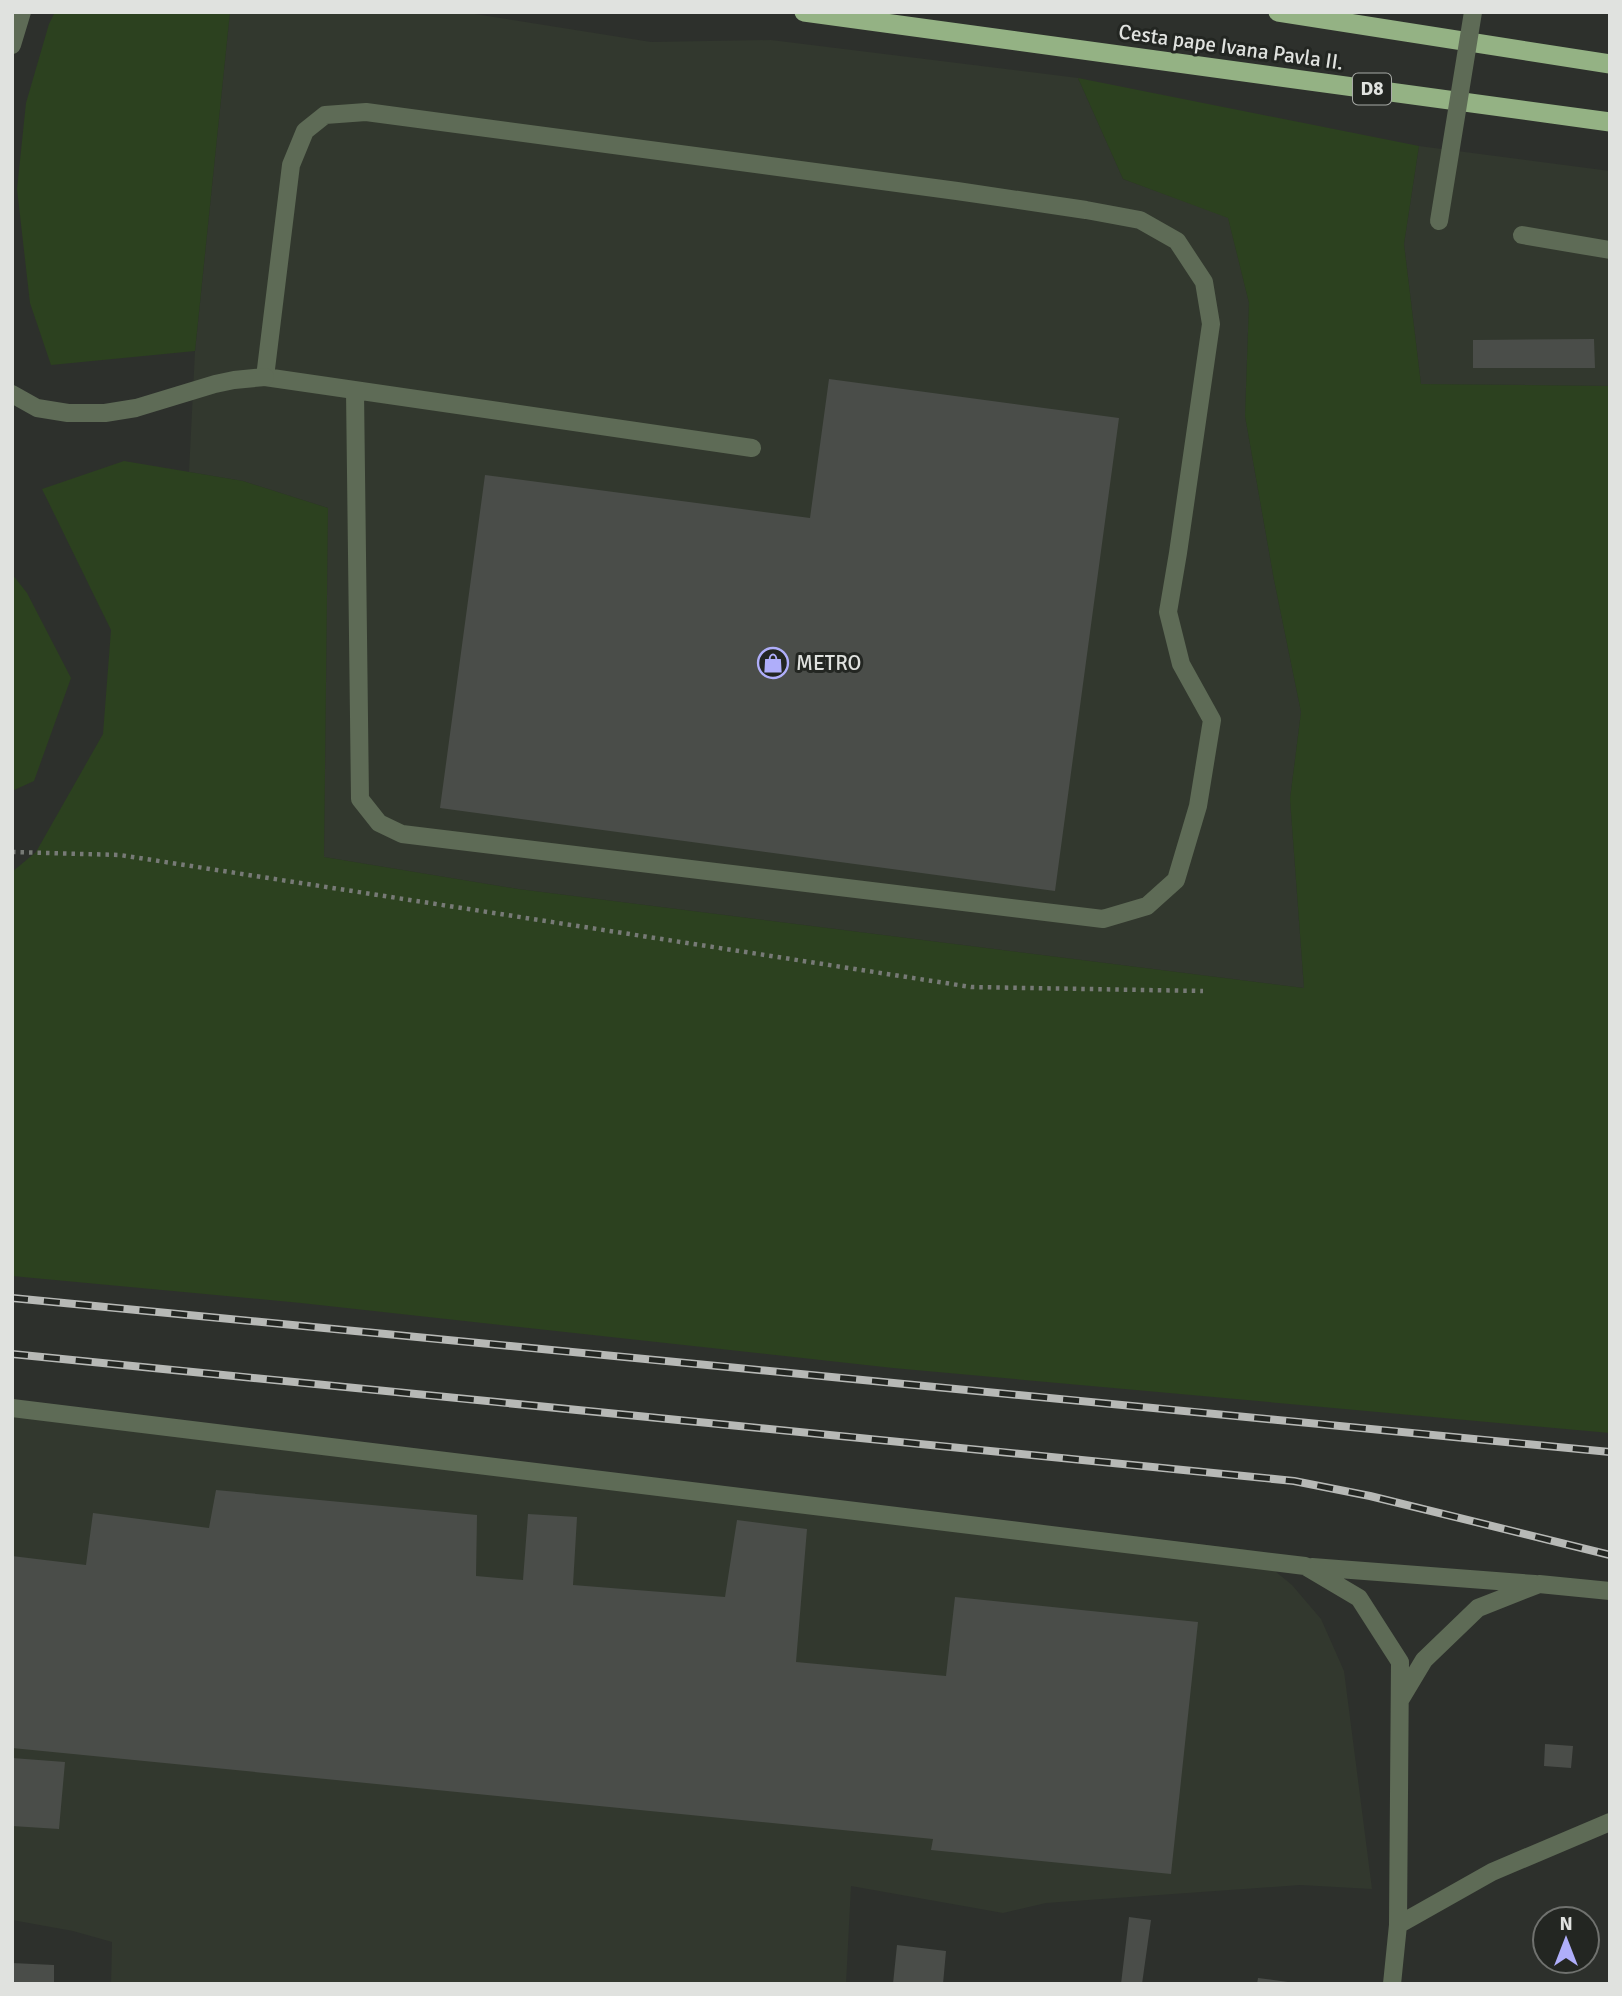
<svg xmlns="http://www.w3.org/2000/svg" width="1622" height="1996" viewBox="0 0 1622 1996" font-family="Signika,sans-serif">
	<rect width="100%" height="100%" fill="#2d302c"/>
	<path fill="#32382e" d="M230,12H462L651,42L771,40L1078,78L1123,179L1228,217L1249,303L1245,416L1274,580L1301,712L1290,799L1304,988L518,889L324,857L328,508L243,481L189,472L195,351Z
		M1419,146L1610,171V386L1421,384L1404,244Z
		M12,1403L1249,1550L1292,1585L1321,1619L1344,1671L1372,1889L1300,1885L1046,1903L1003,1913L851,1886L846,1984H111L112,1942L73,1931L12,1920Z"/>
	<path fill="#2c411f" d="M55,12H230L195,351L51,365L30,303L17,189L26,103L49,24Z
		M1078,78L1419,146L1404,244L1421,384L1610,386V1433L893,1368L301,1303L12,1276V872L36,852L103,734L111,630L42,489L124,461L243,481L328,508L324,857L518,889L1304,988L1290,799L1301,712L1274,580L1245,416L1249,303L1228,218L1123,179Z
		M12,574L27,593L71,678L34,781L12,791Z"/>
	<path fill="#4a4d49" d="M1594,339L1595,368H1473V340Z
		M829,379L1119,418L1055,891L440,808L485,475L810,518Z
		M216,1490L477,1515L476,1576L523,1580L528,1514L577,1517L573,1585L725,1597L737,1520L807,1529L796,1662L946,1676L955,1597L1198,1622L1171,1874L931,1850L933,1839L12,1748V1556L86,1565L93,1513L209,1528Z
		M1545,1744L1573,1746L1571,1768L1544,1766Z
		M12,1758L65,1762L59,1829L12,1826Z
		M1129,1917L1151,1920L1142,1984H1121Z
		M897,1945L946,1951L943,1984H893Z
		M12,1963L54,1965V1984H12Z
		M1258,1978L1288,1982L1287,1984H1257Z"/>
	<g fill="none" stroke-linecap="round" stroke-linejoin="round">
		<path stroke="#777a76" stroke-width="4.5" stroke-dasharray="3.5 5" stroke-linecap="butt" d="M12,852L120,855L971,987L1203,991"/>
		<path stroke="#5e6b56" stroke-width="18" d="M1522,235L1610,250
			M355,391L360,799L379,823L402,834L1103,919L1147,906L1176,880L1198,806L1212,720L1181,664L1168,612L1178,553L1211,324L1204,282L1177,241L1140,220L1086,210L957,191L366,112L325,115L305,131L291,165L265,377L752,448
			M12,1408L1305,1566L1359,1598L1400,1662L1398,1925L1392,1984
			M1312,1567L1535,1584
			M1400,1700L1424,1660L1478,1608L1539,1584L1610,1591
			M1398,1925L1492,1872L1610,1822"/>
		<path stroke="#5e6b56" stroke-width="18" d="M12,45L22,12
			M12,394L37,408L68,413H105L136,408L215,384L234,380L265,377"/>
		<path stroke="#94b284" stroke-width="19" d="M804,12L1610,122
			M1278,12L1610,64"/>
		<g stroke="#b7b9b6" stroke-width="8">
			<path id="rail" d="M12,1298L1610,1452
				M12,1354L1294,1481L1370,1496L1610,1555"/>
		</g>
		<use href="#rail" stroke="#232622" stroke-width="5" stroke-dasharray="16" stroke-linecap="butt"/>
		<path stroke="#5e6b56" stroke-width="18" d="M1439,221L1473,12"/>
	</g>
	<defs>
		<g id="shop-ring" transform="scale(1.575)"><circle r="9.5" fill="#232622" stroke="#afaefa" stroke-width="1.5"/><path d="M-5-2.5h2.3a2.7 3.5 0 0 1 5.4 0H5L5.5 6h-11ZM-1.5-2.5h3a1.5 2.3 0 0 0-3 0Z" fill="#afaefa"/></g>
	</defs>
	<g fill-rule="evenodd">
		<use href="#shop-ring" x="773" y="663"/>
	</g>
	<g text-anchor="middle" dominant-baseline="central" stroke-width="6" stroke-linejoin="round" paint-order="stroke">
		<rect fill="#232622" stroke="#a7aaa6" stroke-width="2" x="1353" y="73.5" width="38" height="31" rx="5"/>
		<g font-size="19" font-weight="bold" fill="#e0e2df">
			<text x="1372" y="89">D8</text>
		</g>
		<g font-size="21" fill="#e0e2df" stroke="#232622">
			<text transform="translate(1231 47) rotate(8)">Cesta pape Ivana Pavla II.</text>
		</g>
		<g font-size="21" fill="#e0e2df" stroke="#232622" text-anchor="start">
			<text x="796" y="663">METRO</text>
		</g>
	</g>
	<rect width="1622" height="1996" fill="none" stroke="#e0e2df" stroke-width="28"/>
	<g transform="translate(1566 1940)"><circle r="33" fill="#232622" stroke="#6f716e" stroke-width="2"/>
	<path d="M0-5L12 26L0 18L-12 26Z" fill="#afaefa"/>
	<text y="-10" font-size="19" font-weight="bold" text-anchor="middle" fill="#e0e2df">N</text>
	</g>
</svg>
